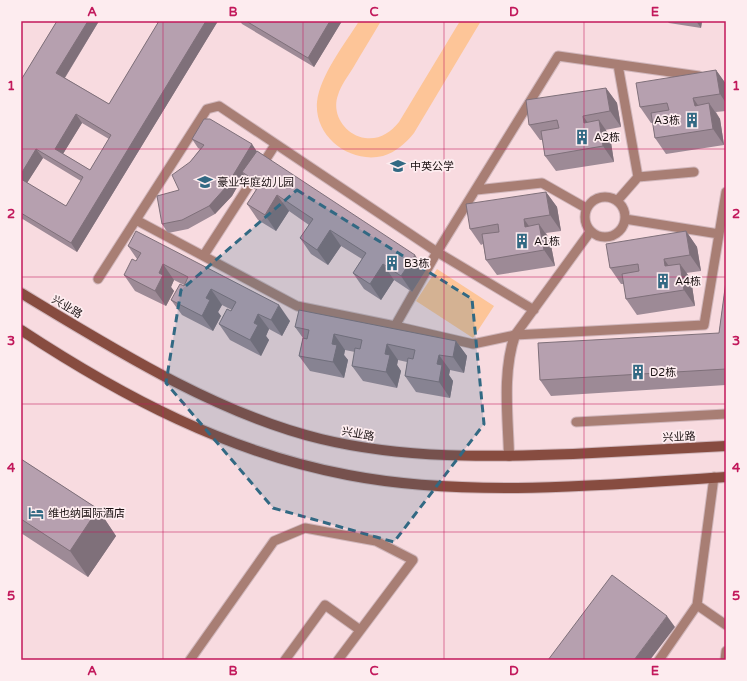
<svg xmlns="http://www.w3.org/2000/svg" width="747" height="681" viewBox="0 0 747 681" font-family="'Varela Round','Noto Sans SC',sans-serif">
	<rect width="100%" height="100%" fill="#f8dbe0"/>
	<path fill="#fdc598" d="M359,21H381C372,37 362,52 353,68C348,76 341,85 338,95C331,114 345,135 365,138C379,140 390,133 399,122L460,21H481L414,133C406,143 396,152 383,156C350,164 314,137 317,102C320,75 345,44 359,21Z
		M437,269L494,306L473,338L416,301Z"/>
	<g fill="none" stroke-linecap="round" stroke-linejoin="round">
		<g stroke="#d0b6bb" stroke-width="11">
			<path id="lane" d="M638,177L694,172
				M476,190L542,183L586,208
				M585 217a20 20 0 1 1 40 0a20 20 0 1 1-40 0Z
				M617,201L638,177L618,65
				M625,219L719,234
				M136,220L297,306L395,326L473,344L515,335L704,325L726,192
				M204,255L275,145
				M98,279L207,109L219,106L437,252L558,56L699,76
				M395,326L437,252L534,310
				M515,335L590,232
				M576,422L726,414
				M697,605L726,625
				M190,660L274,541L305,528L376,541L413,560L338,660
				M285,660L325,605L360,630
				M659,660L697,605L714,477
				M725,660L726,651"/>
		</g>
		<g stroke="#d0b6bb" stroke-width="12">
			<path id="street" d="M509,456C508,416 502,373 515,335"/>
		</g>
		<g stroke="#d0b6bb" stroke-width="12">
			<path id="secondary" d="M21,293C112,348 217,414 321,439C404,459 490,457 573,454C624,451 675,449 726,446
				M21,330C123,397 227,452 348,475C467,498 605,485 726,477"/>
		</g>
		<use href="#lane" stroke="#a87e74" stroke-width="9"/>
		<use href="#street" stroke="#a87e74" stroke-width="10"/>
		<use href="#secondary" stroke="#874c40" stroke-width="10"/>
	</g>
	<path fill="#9d8a96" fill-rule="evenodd" d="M57,21H99L65,78L109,104L158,23L154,21H218L77,252L21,218V80ZM82,123L109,139L90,170L63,154ZM43,158L81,181L66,206L27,183Z
		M240,21H342L314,67L242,24Z
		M667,21H702L701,28L669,23Z
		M716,70L726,84V111L716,112L720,119L724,145L666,154L655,138L653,123H651L640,107Z
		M606,88L617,103L621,127L605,130L610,136L614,162L556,171L545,156L543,140H540L529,125Z
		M192,139L257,151L426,270L412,292L394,280L381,300L364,289L353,273L362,259L341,246L328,265L311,254L300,238L309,225L289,211L276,231L258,220L247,204L256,190L253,188L244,175L232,196L215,214L188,229L168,233L162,224L179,190L190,162L200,149L198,148Z
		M546,192L557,207L561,231L546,233L550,240L555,266L497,275L486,260L483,244L481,245L470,229Z
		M686,231L697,247L701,271L686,273L691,279L695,306L637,315L626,299L624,284H621L610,268Z
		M128,246L290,321L282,336L269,329L266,336L269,340L261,356L230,340L219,324L232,310L222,305L218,312L221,316L213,331L182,315L171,300L184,285L174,280L171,287L174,291L166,306L135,291L124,275L136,261L137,259Z
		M726,281V385L551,396L540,380L719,333Z
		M295,327L456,341L467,356L464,373L450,370L449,375L453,381L450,398L416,392L405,376L407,362L398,360L397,365L401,371L397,388L363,381L352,366L355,352L345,350L344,355L348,360L344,378L310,371L299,356L303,338Z
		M21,459L98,509L116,536L88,577L21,533Z"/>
	<path fill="#7f707a" d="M88,21H99L62,82L56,73Z
		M206,21H218L77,252L71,243Z
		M330,21H342L314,67L308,58Z
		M696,21H702L701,28Z
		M716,70L726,84V103L720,94Z
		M606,88L617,103L621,127L610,111Z
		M693,98L704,114L695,106Z
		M709,103L720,119L724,145L713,129Z
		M76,114L82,123L61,157L55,149Z
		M583,116L594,131L584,123Z
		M599,120L610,136L614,162L603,146Z
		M252,144L258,153L242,172L244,175L232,196L215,214L209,206Z
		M36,149L43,158L25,186L21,180V174Z
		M546,192L557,207L561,231L550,215Z
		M277,195L289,211L276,231L265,215Z
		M524,219L535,235L525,227Z
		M539,224L550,240L555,266L544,250Z
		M330,230L341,246L328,265L317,250Z
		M686,231L697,247L701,271L690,255Z
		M415,255L426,270L412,292L401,276Z
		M664,259L675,275L665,266Z
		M163,264L174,280L171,287L174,291L166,306L155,291L159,273Z
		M383,264L394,280L381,300L370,284Z
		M680,264L691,279L695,306L684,290Z
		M211,289L222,305L218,312L221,316L213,331L202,316L206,298Z
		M279,305L290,321L282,336L271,320Z
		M258,314L269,329L266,336L269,340L261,356L250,340L254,323Z
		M334,334L345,350L344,355L348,360L344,378L333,362L332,344Z
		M456,341L467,356L464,373L453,357Z
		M387,344L398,360L397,365L401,371L397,388L386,372L385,354Z
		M439,355L450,370L449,375L453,381L450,398L439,382L437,364Z
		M98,509L116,536L88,577L70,551Z
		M667,616L675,627L650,660H634Z"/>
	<path fill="#b6a0af" stroke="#7f707a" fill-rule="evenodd" d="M57,21H88L56,73L109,104L159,21H206L71,243L21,213V179L66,206L83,177L36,149L21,174V80ZM76,114L111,135L90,170L55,149Z
		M246,21H330L308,58Z
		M716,70L720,94L693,98L695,106L709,103L713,129L655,138L651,113L669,110L667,103L640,107L636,83Z
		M606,88L610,111L583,116L584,123L599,120L603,146L545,156L541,131L559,128L557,120L529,125L526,100Z
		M204,119H210L252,144L226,187L209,206L182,220L162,224L157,196L179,190L172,175L190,162L204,145L192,139Z
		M257,151L415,255L401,276L383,264L370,284L353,273L366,253L330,230L317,250L300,238L313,219L277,195L265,215L247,204L260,184L242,172Z
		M546,192L550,215L524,219L525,227L539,224L544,250L486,260L482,234L499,232L498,224L470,229L466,204Z
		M136,231L279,305L271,320L258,314L254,323L258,325L250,340L219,324L227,309L231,311L236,302L211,289L206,298L210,300L202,316L171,300L180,284L184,286L188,277L163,264L159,273L163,275L155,291L124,275L132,259L136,261L141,253L128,246Z
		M686,231L690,255L664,259L665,266L680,264L684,290L626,299L622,274L639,271L638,264L610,268L606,244Z
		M726,281V369L540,380L538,343L719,333Z
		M299,310L456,341L453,357L439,355L437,364L442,365L439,382L405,376L408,358L413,359L415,350L387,344L385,354L390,355L386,372L352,366L355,348L360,349L362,340L334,334L332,344L337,345L333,362L299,356L303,338L307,339L309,330L295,327Z
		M21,459L98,509L70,551L21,519Z
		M612,575L667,616L634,660H548Z"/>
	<path fill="#326983" fill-opacity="0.2" stroke="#326983" stroke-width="3" stroke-dasharray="8 5" stroke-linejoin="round" d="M297,190L472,299L484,424L394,542L273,508L166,383L181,290Z"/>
	<path fill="none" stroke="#c2185b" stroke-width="1" stroke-opacity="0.55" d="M163,21V660M303,21V660M444,21V660M584,21V660M21,149H726M21,277H726M21,404H726M21,532H726"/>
	<defs>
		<g id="building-bare" transform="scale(1.2)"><path d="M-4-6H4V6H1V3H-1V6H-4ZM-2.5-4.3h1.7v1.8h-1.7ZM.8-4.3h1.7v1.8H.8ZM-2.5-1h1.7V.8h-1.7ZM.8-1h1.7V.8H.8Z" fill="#326983" stroke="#fdecef" stroke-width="2.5" paint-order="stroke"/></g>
		<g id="school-bare" transform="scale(1.2)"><path d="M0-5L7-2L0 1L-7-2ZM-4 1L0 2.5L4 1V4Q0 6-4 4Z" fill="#326983" stroke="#fdecef" stroke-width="2.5" paint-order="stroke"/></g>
		<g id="hotel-bare" transform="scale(1.2)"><path d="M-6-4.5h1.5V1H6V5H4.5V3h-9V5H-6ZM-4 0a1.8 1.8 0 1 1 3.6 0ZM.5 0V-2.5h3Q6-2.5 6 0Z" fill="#326983" stroke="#fdecef" stroke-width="2.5" paint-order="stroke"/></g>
	</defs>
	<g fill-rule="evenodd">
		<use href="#building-bare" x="692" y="120"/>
		<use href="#building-bare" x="582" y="137"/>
		<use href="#school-bare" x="398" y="166"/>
		<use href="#school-bare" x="205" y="182"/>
		<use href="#building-bare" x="522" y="241"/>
		<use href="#building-bare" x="392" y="263"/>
		<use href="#building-bare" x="663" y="281"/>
		<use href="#building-bare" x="638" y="372"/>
		<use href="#hotel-bare" x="36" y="513"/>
	</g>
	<g text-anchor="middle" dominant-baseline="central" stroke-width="3.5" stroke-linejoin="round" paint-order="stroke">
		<g font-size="11" fill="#191011" stroke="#fdecef" text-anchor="start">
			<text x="680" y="120" text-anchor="end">A3栋</text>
			<text x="594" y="137">A2栋</text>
			<text x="410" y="166">中英公学</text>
			<text x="217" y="182">豪业华庭幼儿园</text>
			<text x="534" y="241">A1栋</text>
			<text x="404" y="263">B3栋</text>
			<text x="675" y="281">A4栋</text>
			<text x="650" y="372">D2栋</text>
			<text x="48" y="513">维也纳国际酒店</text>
		</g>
		<g font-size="11" fill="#191011" stroke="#fdecef">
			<text transform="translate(67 307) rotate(31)">兴业路</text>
			<text transform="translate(358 434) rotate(10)">兴业路</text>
			<text transform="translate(679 437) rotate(-3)">兴业路</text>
		</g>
	</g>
	<rect width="747" height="681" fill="none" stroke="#fdecef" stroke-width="44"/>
	<rect x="22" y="22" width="703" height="637" fill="none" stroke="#c2185b" stroke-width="1.5"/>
	<g font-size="13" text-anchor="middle" font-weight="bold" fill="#c2185b">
		<text x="92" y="16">A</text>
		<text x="233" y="16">B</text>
		<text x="374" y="16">C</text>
		<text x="514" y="16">D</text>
		<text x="655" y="16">E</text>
		<text x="11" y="90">1</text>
		<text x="736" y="90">1</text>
		<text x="11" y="218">2</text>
		<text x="736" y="218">2</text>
		<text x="11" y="345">3</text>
		<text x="736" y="345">3</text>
		<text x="11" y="472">4</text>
		<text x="736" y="472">4</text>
		<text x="11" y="600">5</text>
		<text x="736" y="600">5</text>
		<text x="92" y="675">A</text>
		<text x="233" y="675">B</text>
		<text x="374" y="675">C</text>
		<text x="514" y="675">D</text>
		<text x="655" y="675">E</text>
	</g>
</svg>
